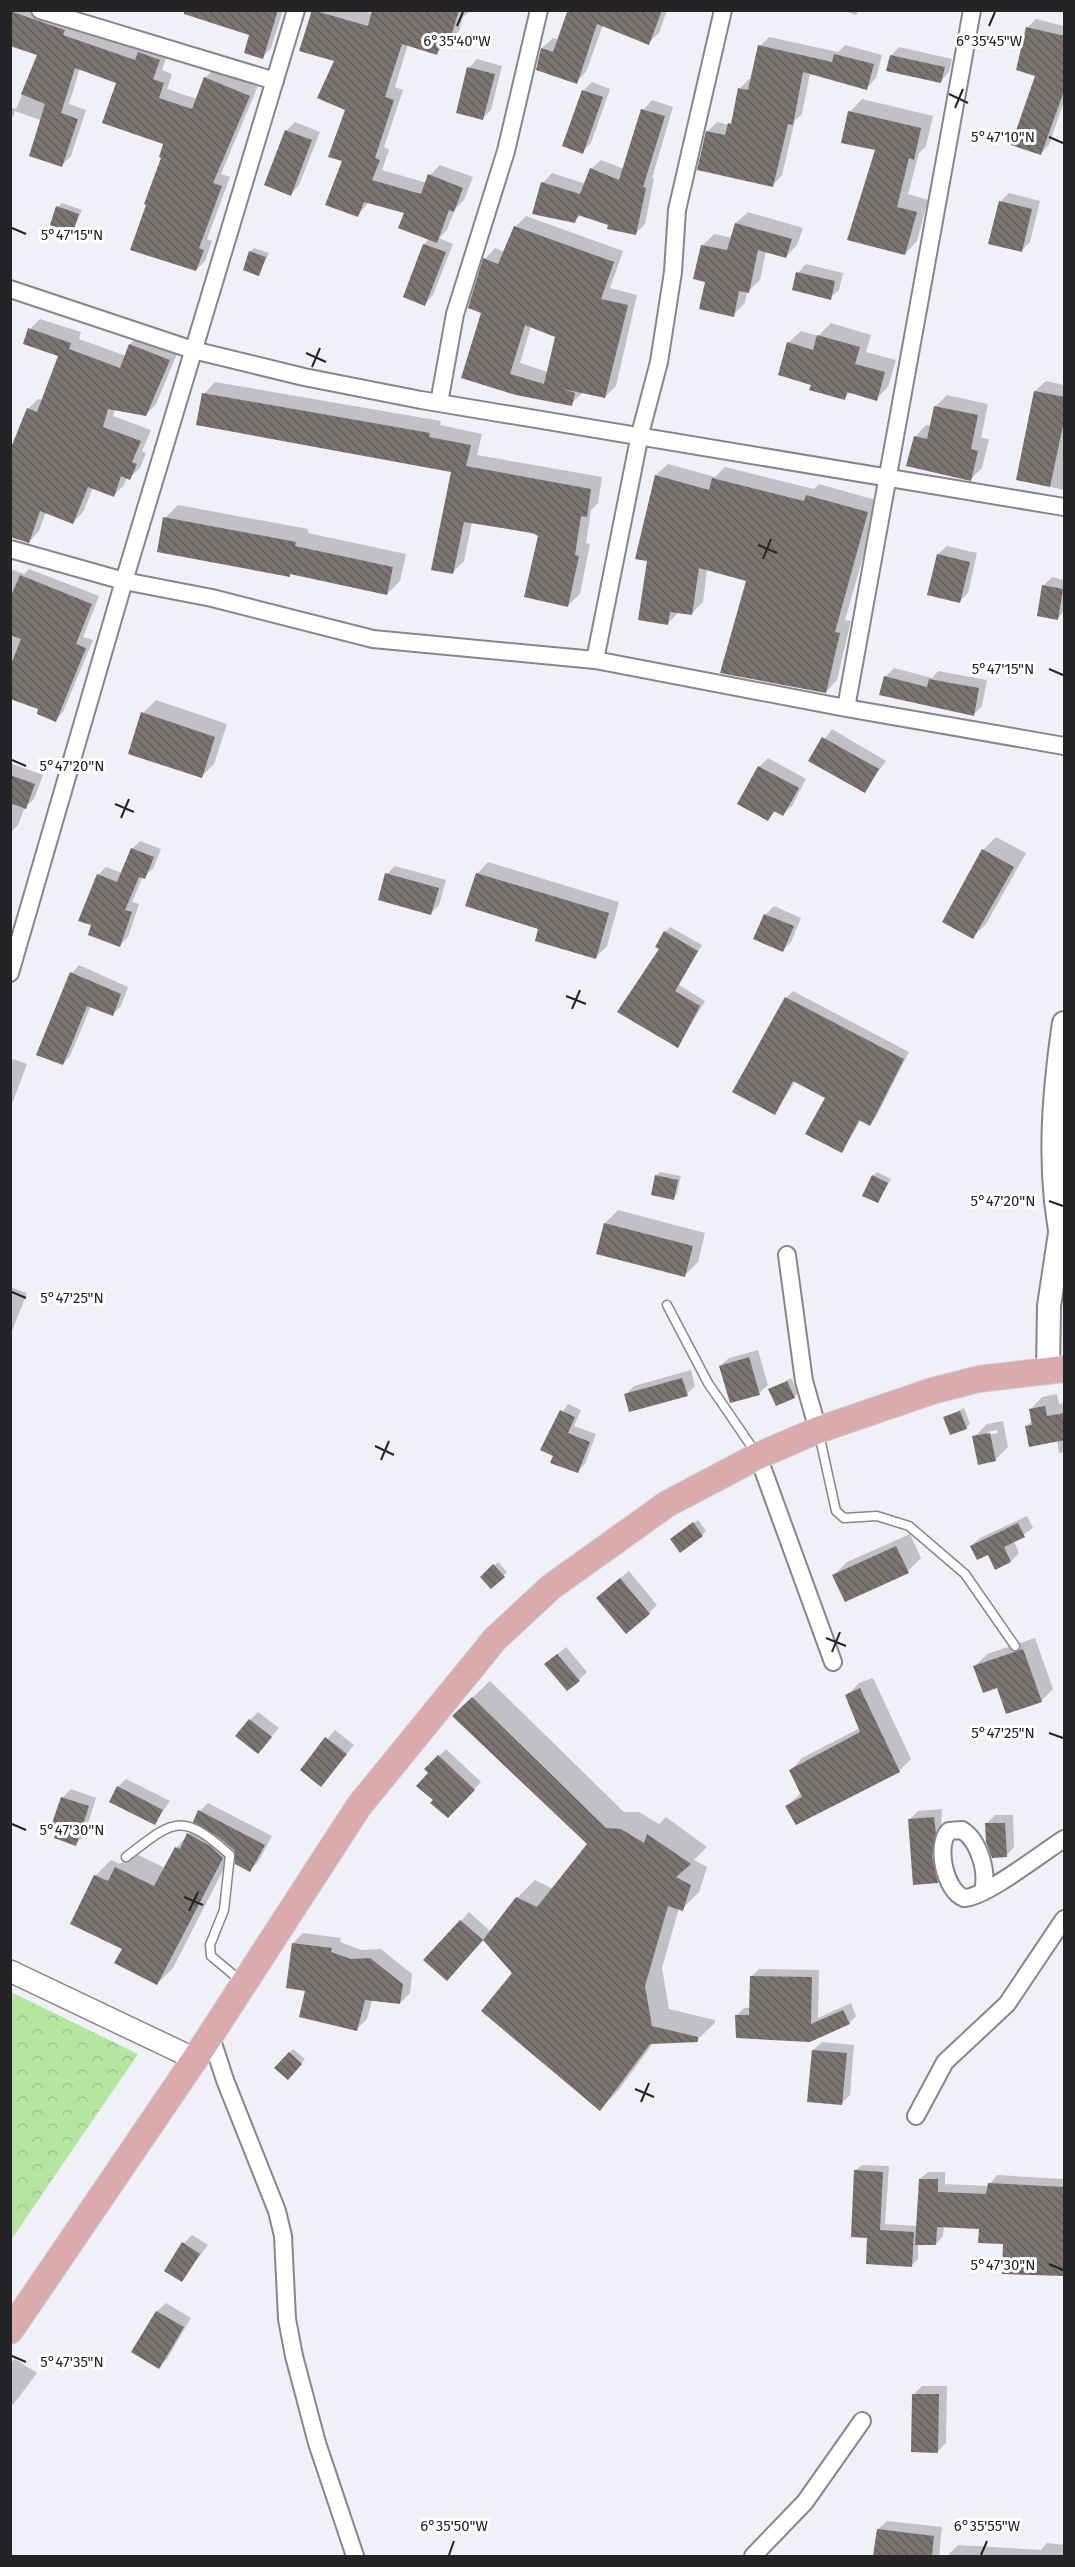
<svg xmlns="http://www.w3.org/2000/svg" width="1075" height="2567" viewBox="0 0 1075 2567" font-family="'Fira Sans',sans-serif">
	<defs>
		<pattern id="forest-crowns" width="20" height="18" patternUnits="userSpaceOnUse" patternTransform="scale(1.5)"><rect width="20" height="18" fill="#b5e6a0"/><path d="M2 6a3 3 0 1 1 6 0M12 15a3 3 0 1 1 6 0" fill="none" stroke="#9cc58a"/></pattern>
		<pattern id="building-back-hatch" width="6" height="6" patternUnits="userSpaceOnUse" patternTransform="scale(1.5)"><rect width="6" height="6" fill="#7b746f"/><path d="M-1 5l2 2M0 0l6 6M5-1l2 2" fill="none" stroke="#655f5b"/></pattern>
	</defs>
	<rect width="100%" height="100%" fill="#f0f0f9"/>
	<path fill="url(#forest-crowns)" d="M11,1992L138,2054L11,2240Z"/>
	<path fill="#0003" fill-rule="evenodd" d="M10,10H48L71,25L141,51L148,44L168,51L162,70L172,74L167,89L197,99L205,78L214,69L258,86L221,174L230,177L207,239L212,241L205,261L196,270L163,157L165,143L118,82L80,68L69,104L86,110L71,156L62,165L43,121L15,111L10,124V107L16,109L39,54L10,45Z
		M182,10H283L271,48L263,57L251,34Z
		M313,10H362L373,14L374,10H471L463,17L459,31L437,53L408,44L395,87L403,90L384,147L389,150L382,170L427,183L430,175L440,165L473,177L464,200L455,209L447,230L439,238L453,244L433,295L425,304L405,296L424,244L430,238L406,212L369,202L358,215L344,160L347,110L336,60Z
		M568,10H667L659,33L648,43L603,25L586,72L576,82L537,70L542,48L553,38L559,40Z
		M841,10H860L856,15Z
		M1036,19L1064,26V101L1049,145L1041,153L1037,75L1027,28Z
		M769,37L838,52L845,45L882,55L876,78L867,88L810,73L802,114L795,120L782,175L773,185L707,132L717,122L729,125L733,121L739,89L749,79L752,80L760,46Z
		M899,47L952,59L949,72L941,81L891,56Z
		M477,59L502,66L491,110L483,118L469,68Z
		M592,82L610,89L591,143L582,152L583,91Z
		M862,99L933,116L926,146L919,153L908,194L928,200L917,241L905,254L877,149L850,112Z
		M652,100L673,107L652,178H654L645,224L636,233L581,215L574,221L543,183L552,173L586,184L591,169L601,160L624,169L643,110Z
		M295,122L320,132L299,185L291,194L286,131Z
		M1009,193L1040,201L1030,242L1022,250L1000,202Z
		M62,203L82,210L73,230L58,207Z
		M748,212L803,228L797,245L786,257L766,251L760,280L747,292L745,303L733,315L706,281L702,246L714,234L732,238L736,223Z
		M526,216L623,251L610,288L637,295L616,386L605,397L583,392L571,404L516,393L483,312L485,259L495,248L504,252L515,227ZM531,326L557,336L548,372L520,363Z
		M254,248L269,253L259,274L250,252Z
		M806,264L843,273L839,290L830,298L798,273Z
		M40,319L81,332L79,339L126,356L130,344L141,334L179,349L156,404L146,415L115,409L113,416L151,430L142,451L146,453L140,468L129,478L127,477L124,485L114,495L93,488L83,512L73,523L46,512L39,531L29,542L28,409L38,399L43,400L60,355L30,329Z
		M831,323L871,335L866,352L896,360L888,387L876,399L851,392L844,398L813,384L788,343L801,331L818,336Z
		M1046,381L1064,385V490L1018,479L1035,391Z
		M215,382L441,421L440,425L482,434L477,455L602,477L598,503L591,510L586,543L590,544L580,594L568,605L540,535L472,522L464,561L452,573L453,471L204,394Z
		M947,395L988,404L981,438L989,439L982,468L971,479L915,437L926,425L931,426L936,406Z
		M668,464L715,477L725,467L814,489L819,484L879,501L845,620L851,621L837,680L826,692L747,580L707,569L703,602L691,614L679,612L668,623L649,560L656,475Z
		M178,505L308,529V533L406,554L400,581L387,594L291,573L289,575L165,518Z
		M947,546L977,553L968,593L960,601L938,554Z
		M10,569L24,574L29,569L99,596L83,637L93,640L63,712L56,720L40,709L10,697Z
		M1052,577L1064,580V611L1058,618L1043,586Z
		M894,668L932,678L938,671L987,680L982,706L973,715L885,677Z
		M156,700L227,724L214,764L201,777L143,713Z
		M832,729L886,761L864,791L810,760Z
		M768,758L806,779L792,806L783,814L776,811L768,819L739,804L759,767Z
		M10,763L43,775L34,799L25,807L18,825L10,833Z
		M996,837L1026,853L986,924L973,937L983,850Z
		M140,841L161,849L153,869L143,876L132,902L139,904L128,937L120,945L93,924L98,875L106,867L122,873L132,849Z
		M488,862L619,902L607,946L596,957L540,928L477,874Z
		M395,866L446,880L439,905L431,913L387,874Z
		M774,906L801,918L791,942L783,950L765,915Z
		M670,927L702,945L679,985L705,1001L678,1046L661,949L665,932Z
		M79,965L128,987L121,1006L113,1014L91,1006L70,1056L63,1064L72,973Z
		M793,991L909,1052L876,1117L869,1124L861,1120L842,1151L827,1098L796,1080L775,1113L786,998Z
		M13,1059L27,1064L10,1109V1062Z
		M660,1172L681,1176L677,1194L673,1198L656,1176Z
		M877,1172L891,1179L878,1202L873,1176Z
		M618,1210L705,1233L698,1262L685,1275L605,1223Z
		M10,1287L27,1293L10,1336Z
		M758,1350L768,1385L759,1393L720,1366L729,1358Z
		M691,1370L695,1386L687,1394H626L634,1386Z
		M791,1378L798,1393L794,1397L770,1390Z
		M1057,1394L1059,1404L1064,1403V1452L1059,1453L1057,1440L1026,1427L1033,1420L1030,1410L1042,1397Z
		M568,1404L581,1410L574,1426L596,1434L585,1464L578,1471L555,1455L542,1450L550,1430Z
		M964,1408L970,1424L966,1428L945,1417Z
		M1003,1421L1008,1447L995,1460L974,1437L987,1424ZM997,1430L998,1433L987,1435V1432Z
		M1027,1516L1033,1528L1014,1541L1019,1553L1011,1561L995,1568L988,1553L971,1546L980,1538Z
		M698,1520L706,1531L702,1535L675,1536Z
		M910,1534L921,1558L908,1571L834,1575L847,1562Z
		M498,1562L507,1572L491,1587L482,1577Z
		M629,1571L657,1605L649,1613L606,1590Z
		M1035,1638L1053,1689L1041,1701L998,1686L975,1666L987,1654Z
		M566,1647L587,1672L579,1680L555,1656Z
		M873,1678L911,1759L899,1771L787,1806L801,1793L791,1770L802,1758L860,1728L847,1695L859,1683Z
		M490,1681L624,1812H639L659,1824L666,1817L707,1847L694,1860L707,1867L699,1892L682,1909L679,1908L662,1968L669,2009L715,2020V2023L697,2040L654,2042L617,2092L600,2109L513,1973L484,1939L455,1971L461,1921L469,1912L491,1932L517,1898L535,1880L553,1889L589,1844L471,1699Z
		M258,1712L279,1728L258,1752L250,1720Z
		M335,1730L354,1745L321,1785L302,1769Z
		M446,1749L481,1782L448,1816L435,1800L430,1773L426,1769Z
		M126,1779L170,1801L154,1824L118,1787Z
		M71,1789L96,1798L84,1836L75,1844L62,1798Z
		M208,1803L272,1836L258,1862L250,1870L235,1847L173,1968L157,1984L124,1948L95,1876L111,1860L120,1864L132,1852L165,1868L176,1848L199,1824L200,1811Z
		M942,1809L940,1847L946,1873L937,1881L909,1820L918,1811Z
		M995,1815H1013L1014,1847L1006,1856L986,1824Z
		M303,1933L341,1938L340,1942L361,1950L381,1949L412,1974L410,1993L400,2003L372,2000L367,2019L357,2029L306,1989L293,1943Z
		M759,1969L819,1970L818,2018L851,2003L856,2016L849,2023L810,2040L737,2015L744,2008H751L752,1976Z
		M822,2042L854,2045L850,2095L842,2103L813,2050Z
		M293,2049L305,2059L288,2078L277,2068Z
		M862,2165L889,2166L885,2224L917,2226L920,2179L928,2172H945V2184L988,2186L997,2175L1064,2179V2275L980,2228L944,2226L943,2236L936,2244L918,2243V2259L911,2266L869,2237L855,2171Z
		M192,2235L208,2245L182,2280L184,2243Z
		M166,2303L191,2318L167,2359L158,2368L133,2352L157,2311Z
		M15,2359L37,2373L13,2405L10,2403V2363Z
		M922,2386H947L946,2443L937,2452L914,2394Z
		M887,2521L942,2527L939,2556H875L878,2529Z
		M1047,2543L1064,2545V2556H947L958,2545L1041,2550Z"/>
	<path fill="url(#building-back-hatch)" fill-rule="evenodd" d="M184,10H278L263,59L244,53L249,35L184,14Z
		M312,10L368,26L372,10H459L449,43L441,41L437,55L402,44L385,97L394,100L375,158L380,160L372,180L421,194L428,174L463,188L454,212L449,210L437,243L398,228L404,213L364,202L358,217L325,205L342,161L328,157L345,110L317,98L334,61L299,51Z
		M565,10H662L649,45L597,24L577,84L536,70L541,48L553,52L567,12Z
		M10,11L65,30L63,35L135,60L138,52L160,60L153,79L164,83L159,98L192,109L204,77L250,96L213,183L222,186L199,248L204,250L196,271L130,250L146,205L144,204L161,158L159,157L163,144L102,123L116,83L75,68L61,113L78,119L62,167L29,156L45,104L21,94L37,55L10,46Z
		M1026,27L1065,36V88L1041,155L1011,145L1035,76L1016,70Z
		M758,45L832,62L834,54L874,64L867,90L803,72L793,125L788,124L773,187L697,170L706,131L725,135L728,123L731,124L738,88L748,90Z
		M890,55L945,67L941,83L886,71Z
		M467,67L495,74L483,120L456,113Z
		M582,90L603,97L583,154L562,146Z
		M641,109L665,116L643,187L646,188L636,235L607,229L608,225L578,215L575,223L532,214L541,182L580,194L590,168L619,180Z
		M848,111L921,128L914,160L909,158L897,207L917,212L905,255L847,240L875,150L841,143Z
		M285,130L312,140L291,196L264,185Z
		M999,201L1032,209L1022,252L988,244Z
		M56,206L79,214L73,232L50,225Z
		M735,223L792,239L786,258L758,250L749,293L739,291L734,317L699,309L705,282L693,279L701,245L727,250Z
		M514,226L614,262L601,299L628,305L605,398L563,389L575,393L572,406L516,395L461,378L481,313L468,308L483,258L498,264ZM525,325L555,337L544,384L510,374Z
		M423,244L446,252L425,306L403,297Z
		M249,251L266,257L259,276L243,270Z
		M796,272L835,281L831,300L792,290Z
		M28,328L71,343L69,349L120,368L129,344L170,360L146,416L108,409L103,427L141,441L132,462L137,464L130,480L121,476L114,497L88,487L73,524L40,511L29,543L10,537V450L27,408L37,412L58,356L23,344Z
		M817,335L860,347L855,364L885,372L877,401L847,392L845,400L809,390L811,385L778,375L787,342L813,350Z
		M1034,391L1065,397V416L1050,487L1016,480Z
		M202,393L430,433L429,437L471,445L466,466L591,489L587,517L581,516L575,555L579,556L568,607L524,597L538,536L533,533L464,522L453,574L431,570L451,472L196,425Z
		M934,406L978,415L971,449L978,451L971,481L906,466L914,436L927,439Z
		M655,475L709,490L712,478L804,501L806,495L868,512L835,632L840,633L826,693L720,673L746,581L699,568L692,615L670,612L668,625L638,620L647,561L635,559Z
		M163,517L296,542L295,546L393,567L387,595L290,574V577L157,552Z
		M937,554L970,562L960,603L927,595Z
		M20,575L92,604L76,644L86,648L56,722L37,714L38,709L10,699V667L21,639L10,635V598Z
		M1042,585L1063,589L1058,620L1037,616Z
		M884,676L927,687L929,679L979,688L974,716L879,695Z
		M141,712L215,737L202,778L128,754Z
		M822,737L879,769L865,793L808,761Z
		M758,766L799,788L783,816L774,811L768,821L737,804Z
		M10,775L35,784L26,809L10,803Z
		M131,848L154,857L145,879L139,877L125,910L132,912L120,947L88,935L91,925L78,921L97,874L117,882Z
		M982,849L1014,867L973,939L942,922Z
		M385,873L439,888L431,915L378,900Z
		M476,873L609,913L596,959L535,941L538,929L465,906Z
		M764,914L794,926L783,952L753,939Z
		M664,931L698,951L675,991L700,1006L678,1048L617,1012L659,949L655,947Z
		M70,972L121,994L113,1016L87,1006L63,1065L36,1055Z
		M785,997L904,1059L870,1126L859,1120L842,1153L805,1134L825,1098L793,1081L775,1115L732,1092Z
		M655,1175L678,1180L674,1200L651,1195Z
		M872,1175L888,1183L878,1203L862,1196Z
		M604,1223L693,1246L685,1277L596,1254Z
		M749,1357L760,1395L730,1403L719,1366Z
		M682,1378L688,1396L629,1412L624,1394Z
		M787,1381L795,1398L776,1406L768,1389Z
		M1045,1406L1047,1416L1065,1413V1440L1029,1447L1025,1426L1032,1425L1029,1409Z
		M560,1410L575,1417L568,1433L590,1442L578,1473L550,1463L553,1456L540,1450Z
		M960,1411L967,1429L950,1435L943,1417Z
		M990,1433L996,1461L978,1465L972,1436Z
		M693,1522L703,1536L680,1553L670,1539Z
		M1018,1523L1025,1537L1004,1547L1011,1562L995,1570L988,1555L977,1560L970,1546Z
		M896,1546L909,1573L845,1602L832,1575Z
		M493,1564L505,1577L491,1589L480,1577Z
		M620,1578L650,1614L626,1634L596,1598Z
		M1023,1649L1042,1702L1006,1714L997,1688L983,1693L973,1666Z
		M557,1654L580,1681L567,1691L544,1664Z
		M860,1688L900,1772L796,1825L785,1806L802,1797L789,1770L860,1732L845,1695Z
		M472,1697L606,1828L621,1829L644,1843L647,1834L691,1864L676,1877L691,1885L683,1911L668,1906L645,1986L652,2026L698,2037V2042L650,2044L600,2111L481,2011L512,1973L483,1940L516,1897L537,1907L587,1844L452,1716Z
		M249,1719L272,1737L258,1754L235,1736Z
		M325,1737L347,1754L321,1787L300,1770Z
		M438,1755L475,1790L448,1818L430,1803L433,1800L416,1786L428,1773L424,1769Z
		M117,1786L163,1810L155,1825L109,1802Z
		M61,1797L89,1806L76,1846L54,1838L58,1828L51,1826Z
		M198,1810L265,1845L250,1872L235,1864L234,1850L217,1836L193,1822Z
		M934,1817L936,1833L932,1857L938,1883L913,1885L908,1819Z
		M985,1823H1005L1007,1857L992,1858L986,1842Z
		M187,1833L210,1846L223,1858L157,1985L114,1963L122,1949L70,1924L94,1875L108,1881L115,1867L154,1886L175,1847L180,1849Z
		M460,1920L483,1940L447,1981L423,1960Z
		M292,1943L332,1948L331,1952L351,1959L370,1958L403,1984L400,2004L365,2000L357,2031L299,2017L305,1991L286,1988Z
		M750,1976L812,1977L811,2024L843,2010L850,2024L810,2042L736,2038L735,2015H749Z
		M812,2050L847,2053L842,2105L807,2102Z
		M289,2052L302,2064L288,2080L274,2068Z
		M854,2170L883,2172L880,2230L914,2232L912,2267L866,2264L867,2238L851,2237Z
		M919,2179H938V2192L986,2194L988,2183L1065,2187V2276L1002,2274L1003,2244L978,2243L979,2229L937,2227L936,2245H915Z
		M182,2242L200,2254L182,2282L164,2271Z
		M156,2311L184,2327L159,2369L131,2352Z
		M912,2394H939L938,2453L911,2452Z
		M877,2529L934,2536L932,2556H873Z"/>
	<g fill="none" stroke-linecap="round" stroke-linejoin="round">
		<g stroke="#86868e" stroke-width="11">
			<path id="service" d="M667,1305L708,1383L756,1453
				M819,1434L836,1511L844,1518L877,1516L909,1526L965,1574L1015,1646
				M126,1857C174,1820 181,1811 230,1855L224,1910L210,1945L211,1956L241,1981"/>
		</g>
		<g stroke="#86868e" stroke-width="20">
			<path id="minor" d="M40,10L275,81
				M10,289L193,350L304,377L421,400L1064,507
				M439,403L455,314L506,151L539,10
				M10,549L124,581L212,598L373,639L595,660L846,708L1064,746
				M595,660L640,434L659,362L673,272L677,210L723,10
				M846,708L972,10
				M10,973L124,581L296,10
				M787,1255L804,1381L818,1430
				M758,1456L833,1662
				M983,1891C988,1871 979,1841 962,1830L949,1831C935,1845 945,1891 964,1898C985,1898 1043,1852 1064,1839
				M210,2034L225,2080L277,2211L283,2236L287,2319L294,2356L317,2443L355,2556
				M916,2116L945,2062L1007,2004L1064,1919
				M753,2556L805,2502L862,2421"/>
		</g>
		<g stroke="#86868e" stroke-width="24">
			<path id="tertiary" d="M10,1971L195,2059"/>
		</g>
		<g stroke="#86868e" stroke-width="26">
			<path id="secondary" d="M1064,1023C1053,1098 1047,1176 1064,1250
				M1048,1369L1049,1306L1060,1233"/>
		</g>
		<g stroke="#cfcfcf" stroke-width="28">
			<path id="primary" d="M10,2331L195,2059L359,1806L495,1639L551,1587L667,1504L758,1456L818,1430L932,1391L979,1379L1064,1369"/>
		</g>
		<use href="#service" stroke="#fff" stroke-width="8"/>
		<use href="#minor" stroke="#fff" stroke-width="16"/>
		<use href="#tertiary" stroke="#fff" stroke-width="21"/>
		<use href="#secondary" stroke="#fff" stroke-width="22"/>
		<use href="#primary" stroke="#daaaad" stroke-width="26"/>
	</g>
	<path fill="none" stroke="#242427" stroke-width="2" d="M457,26L463,12M989,26L995,12M949,94L968,103M955,108L963,89M1049,137L1063,143M12,228L26,234M306,353L326,362M312,367L320,348M758,545L777,553M763,559L771,539M1049,669L1063,675M12,760L26,766M115,804L134,812M121,818L129,799M566,996L586,1004M572,1009L580,990M1049,1201L1063,1206M12,1292L26,1298M375,1446L394,1455M381,1460L389,1441M826,1638L846,1646M832,1652L840,1632M1049,1733L1063,1738M12,1824L26,1830M184,1897L203,1905M189,1911L198,1892M635,2089L654,2097M641,2102L649,2083M1049,2264L1063,2270M12,2356L26,2362M449,2555L454,2541M981,2555L987,2541"/>
	<g font-size="15" text-anchor="middle" fill="#242427" stroke="#fefefe" stroke-width="6" stroke-linejoin="round" paint-order="stroke">
		<text x="989" y="46">6°35'45"W</text>
		<text x="457" y="46">6°35'40"W</text>
		<text x="1003" y="142">5°47'10"N</text>
		<text x="72" y="240">5°47'15"N</text>
		<text x="1003" y="674">5°47'15"N</text>
		<text x="72" y="771">5°47'20"N</text>
		<text x="1003" y="1206">5°47'20"N</text>
		<text x="72" y="1303">5°47'25"N</text>
		<text x="1003" y="1738">5°47'25"N</text>
		<text x="72" y="1835">5°47'30"N</text>
		<text x="1003" y="2270">5°47'30"N</text>
		<text x="72" y="2367">5°47'35"N</text>
		<text x="454" y="2531">6°35'50"W</text>
		<text x="987" y="2531">6°35'55"W</text>
	</g>
	<rect width="1075" height="2567" fill="none" stroke="#242427" stroke-width="24"/>
</svg>
